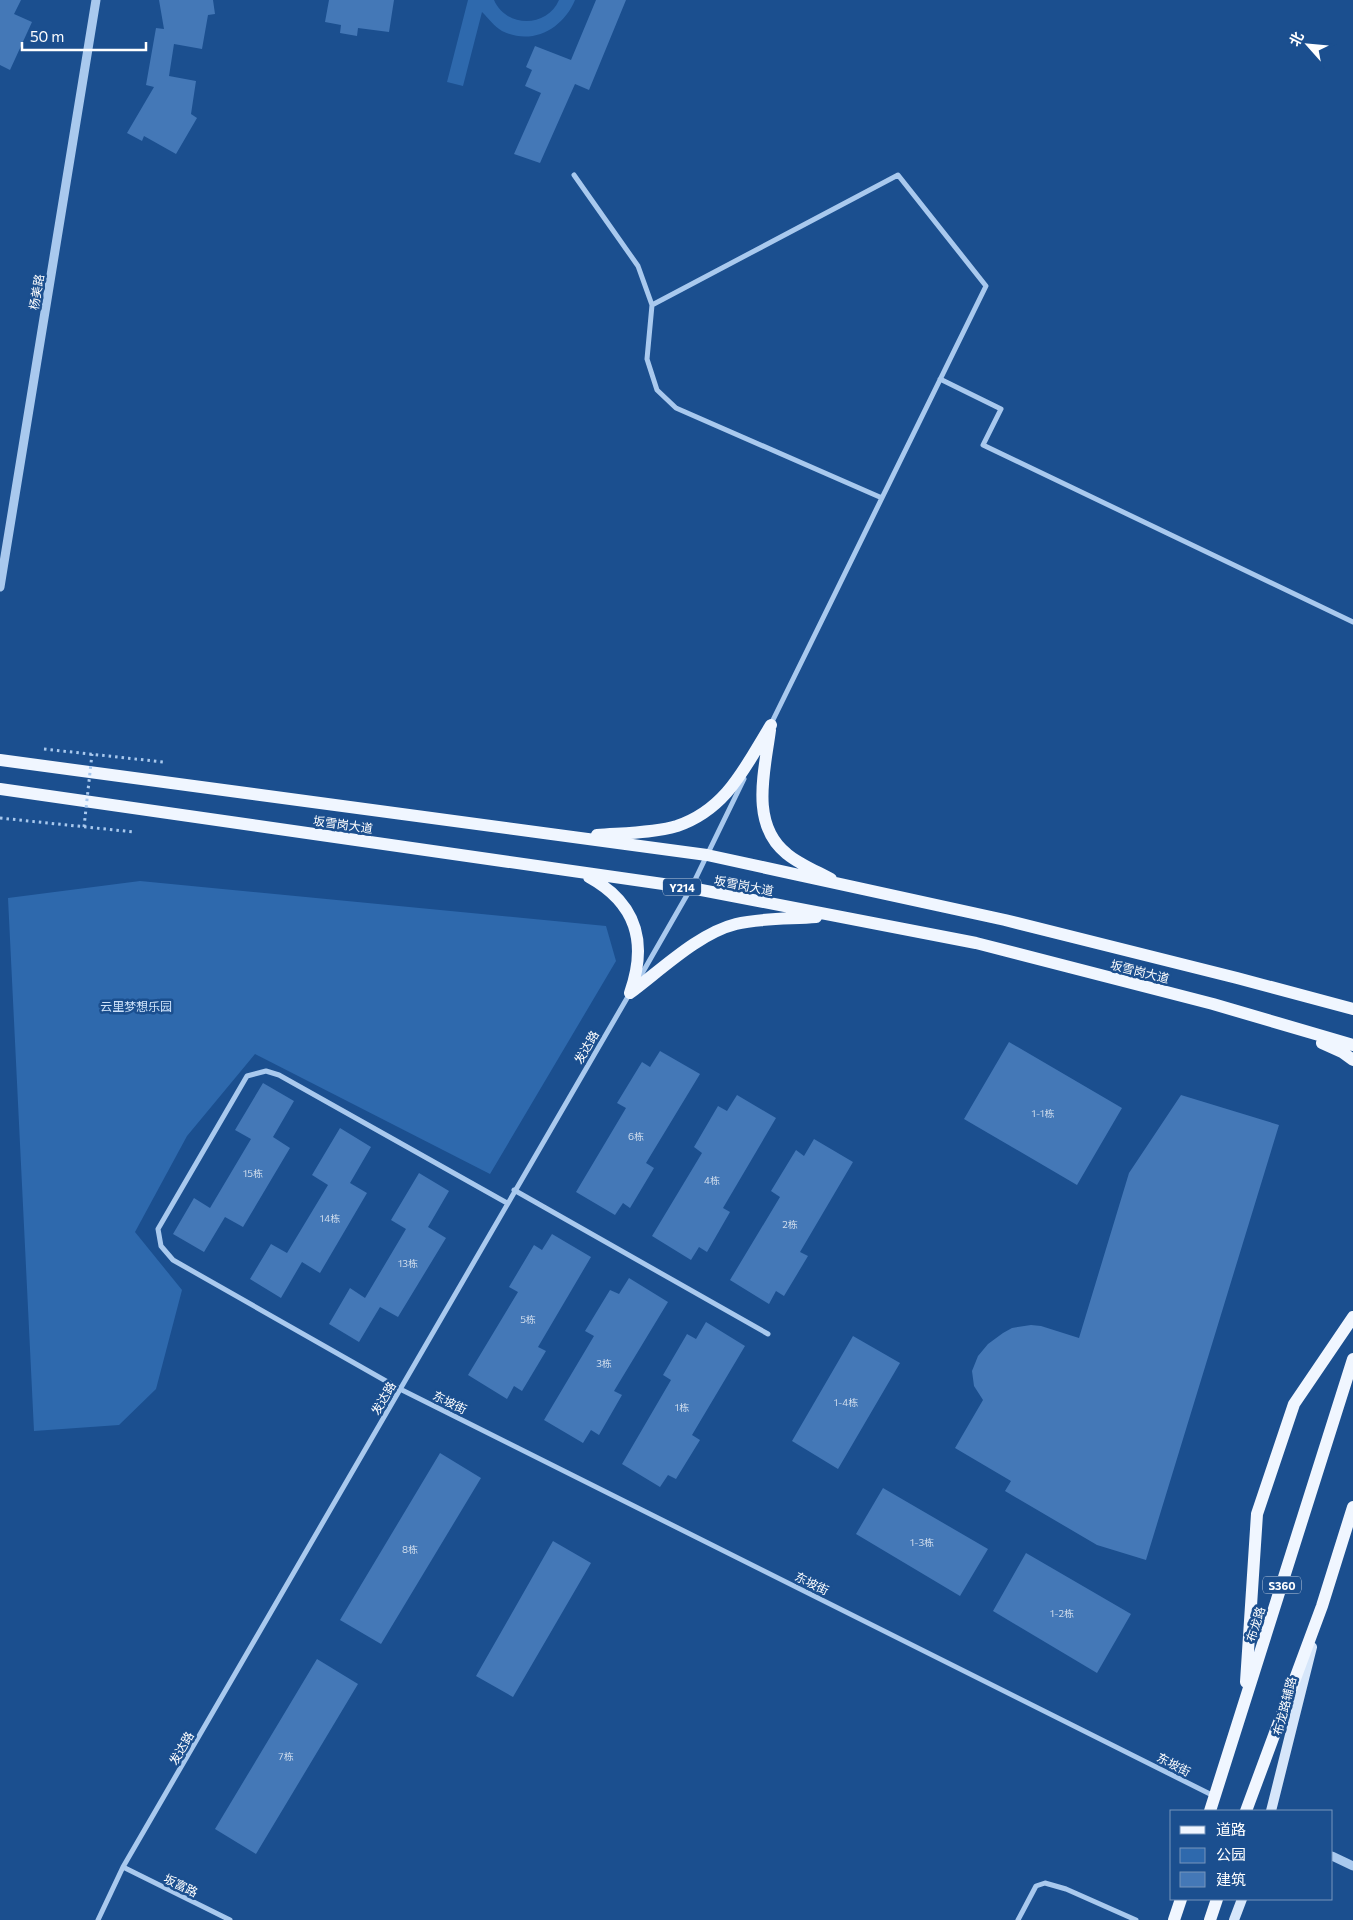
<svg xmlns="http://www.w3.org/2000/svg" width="1353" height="1920" viewBox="0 0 1353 1920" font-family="Commissioner,'Noto Sans SC',sans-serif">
	<rect width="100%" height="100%" fill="#1b4f8f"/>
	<path fill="#2e69ad" d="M468,0H494C506,28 547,28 559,0H575C563,29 532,46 502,31C494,26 489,19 482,12L463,86L447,82Z
		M140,881L606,926L616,961L490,1174L255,1054L187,1136L135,1232L182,1290L156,1389L119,1425L34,1431L8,898Z"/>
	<path fill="#4478b7" d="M0,0H21L14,14L32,22L10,70L0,65Z
		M159,0H213L215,14L208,15L202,49L174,44L169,76L196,81L191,114L197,118L176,154L144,136L142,141L127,133L154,87L146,85L156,28L164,29Z
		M329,0H394L389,32L358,28L357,36L340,33L341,25L325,22Z
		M596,0H626L589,90L575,84L540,163L514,154L541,93L525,86L532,70L526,67L535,46L571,60Z
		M1009,1042L1122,1108L1077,1185L964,1119Z
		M660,1051L700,1074L646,1163L654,1168L630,1208L623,1203L615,1215L576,1192L626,1108L617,1103L642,1062L650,1067Z
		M263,1083L294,1101L273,1137L290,1148L243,1227L225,1217L204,1252L173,1234L194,1198L210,1208L251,1139L235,1130Z
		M737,1095L776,1118L723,1208L730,1212L707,1252L699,1247L691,1260L652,1236L702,1153L694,1147L718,1106L727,1111Z
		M1181,1095L1279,1125L1146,1560L1097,1545L1005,1491L1011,1481L955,1448L983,1400L974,1386L972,1371L978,1356L988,1344L1003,1333L1012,1328L1031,1325L1041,1326L1079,1338L1129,1173Z
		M340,1128L371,1147L350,1183L367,1193L320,1273L302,1262L281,1298L250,1279L271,1244L287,1253L328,1185L312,1175Z
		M814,1139L853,1162L800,1252L808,1256L784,1296L776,1291L769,1304L730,1280L780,1197L771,1191L796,1150L804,1156Z
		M419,1173L449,1191L428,1227L446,1238L398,1317L380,1307L359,1342L329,1324L350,1288L365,1298L406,1229L391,1220Z
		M552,1234L591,1257L538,1347L546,1351L522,1391L514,1386L507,1399L468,1375L518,1292L509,1287L534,1245L542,1250Z
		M629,1278L668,1302L614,1391L622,1395L599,1435L591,1430L583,1443L544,1420L594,1336L585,1331L610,1290L619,1294Z
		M706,1322L745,1346L692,1435L700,1440L676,1479L668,1475L660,1487L622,1464L671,1380L663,1375L687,1334L696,1339Z
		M853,1336L900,1363L838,1469L792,1441Z
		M440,1453L481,1478L381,1644L340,1620Z
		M883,1488L988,1549L960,1596L856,1534Z
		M553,1541L591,1563L513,1697L476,1676Z
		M1026,1553L1131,1614L1097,1673L993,1611Z
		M317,1659L358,1684L256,1854L215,1829Z"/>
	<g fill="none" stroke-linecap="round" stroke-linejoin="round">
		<path stroke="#a9c9ee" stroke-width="3" stroke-dasharray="2.5 4" stroke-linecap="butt" d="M44,749L163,762
			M0,818L134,832"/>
		<path stroke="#a9c9ee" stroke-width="5" d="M574,175L638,266L652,305L647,359L657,390L676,408L882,498
			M652,305L898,175L986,286L771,724
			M940,379L1001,409L983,445L1353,622
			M640,977L691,888L744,779
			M514,1190L768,1334
			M507,1203L279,1075L266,1071L247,1076L158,1229L161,1246L173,1260L400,1389L1214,1796
			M123,1867L230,1920
			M98,1920L123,1867L630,993
			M1018,1920L1036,1886L1045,1883L1066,1889L1136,1920"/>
		<path stroke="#a9c9ee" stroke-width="9" d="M0,587L96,0
			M1332,1856L1353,1866"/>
		<path stroke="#d6e6fa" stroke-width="10" d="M1271,1811L1312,1647
			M1234,1920L1242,1899"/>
		<path stroke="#f0f6ff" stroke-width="12" d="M770,730C765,770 749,824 787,854C799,864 816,871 831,879
			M0,760L707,855L1005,920L1237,978L1353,1009
			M0,789L691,888L976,943L1213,1004L1353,1045
			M597,835C622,833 654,833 677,826C727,809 745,767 771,725
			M589,877C636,903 648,942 630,993
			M630,993C661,970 699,933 736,924C759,918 791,919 816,917
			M1322,1043L1342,1052L1353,1060
			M1246,1682L1257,1514L1294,1404L1353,1317
			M1210,1811L1353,1359
			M1246,1811L1322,1606L1353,1507
			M1174,1920L1181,1899
			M1210,1920L1217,1899"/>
		<path stroke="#a9c9ee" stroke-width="3" stroke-dasharray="2.5 4" stroke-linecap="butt" d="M84,827L92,754"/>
	</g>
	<g text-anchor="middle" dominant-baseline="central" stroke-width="5" stroke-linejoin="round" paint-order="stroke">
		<g font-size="10" fill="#d0dded">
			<text x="1043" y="1113">1-1栋</text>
			<text x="636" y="1136">6栋</text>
			<text x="253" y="1173">15栋</text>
			<text x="712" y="1180">4栋</text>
			<text x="330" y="1218">14栋</text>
			<text x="790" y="1224">2栋</text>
			<text x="408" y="1263">13栋</text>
			<text x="528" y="1319">5栋</text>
			<text x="604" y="1363">3栋</text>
			<text x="846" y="1402">1-4栋</text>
			<text x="682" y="1407">1栋</text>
			<text x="922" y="1542">1-3栋</text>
			<text x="410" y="1549">8栋</text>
			<text x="1062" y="1613">1-2栋</text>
			<text x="286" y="1756">7栋</text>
		</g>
		<g fill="#1b4f8f" stroke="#bbcadd" stroke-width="1">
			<rect x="663" y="878.5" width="38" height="17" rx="4"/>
			<rect x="1263" y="1576.5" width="38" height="17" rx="4"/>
		</g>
		<g font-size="11" font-weight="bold" fill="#fff">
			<text x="682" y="887">Y214</text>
			<text x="1282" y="1585">S360</text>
		</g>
		<g font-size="12" fill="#fff" stroke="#1b4f8f">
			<text transform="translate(36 292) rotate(-81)">杨美路</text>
			<text transform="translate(343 824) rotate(8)">坂雪岗大道</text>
			<text transform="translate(744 885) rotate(11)">坂雪岗大道</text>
			<text transform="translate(1140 971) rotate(14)">坂雪岗大道</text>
			<text transform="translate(586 1047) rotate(-60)">发达路</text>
			<text transform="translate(383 1398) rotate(-60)">发达路</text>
			<text transform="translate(450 1402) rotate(26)">东坡街</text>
			<text transform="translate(812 1583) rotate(26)">东坡街</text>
			<text transform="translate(1255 1624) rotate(-72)">布龙路</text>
			<text transform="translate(1284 1706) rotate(-76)">布龙路辅路</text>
			<text transform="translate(181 1748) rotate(-60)">发达路</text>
			<text transform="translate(1174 1764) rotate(27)">东坡街</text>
			<text transform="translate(181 1885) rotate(26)">坂富路</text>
		</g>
		<g font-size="12" fill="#cfe3fa" stroke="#1b4f8f">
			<text x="136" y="1006">云里梦想乐园</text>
		</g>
	</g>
	<rect x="1170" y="1810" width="162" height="90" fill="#1b4f8f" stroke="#7695bc"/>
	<rect x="1180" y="1826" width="25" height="8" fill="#f0f6ff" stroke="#7695bc"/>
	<text x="1216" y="1835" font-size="15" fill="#ffffff">道路</text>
	<rect x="1180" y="1848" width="25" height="15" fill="#2e69ad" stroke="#7695bc"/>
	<text x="1216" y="1860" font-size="15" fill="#ffffff">公园</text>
	<rect x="1180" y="1872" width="25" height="15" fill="#4478b7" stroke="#7695bc"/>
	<text x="1216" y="1885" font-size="15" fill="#ffffff">建筑</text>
	<g transform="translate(1308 45) rotate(297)" stroke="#1b4f8f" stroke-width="4" paint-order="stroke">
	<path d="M0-4L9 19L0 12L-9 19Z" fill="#ffffff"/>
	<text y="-8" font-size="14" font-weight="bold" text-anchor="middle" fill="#ffffff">北</text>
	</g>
	<path d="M22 42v8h124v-8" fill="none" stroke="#ffffff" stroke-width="2.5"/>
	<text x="30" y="42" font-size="15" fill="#ffffff" stroke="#1b4f8f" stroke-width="4" paint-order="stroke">50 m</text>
</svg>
